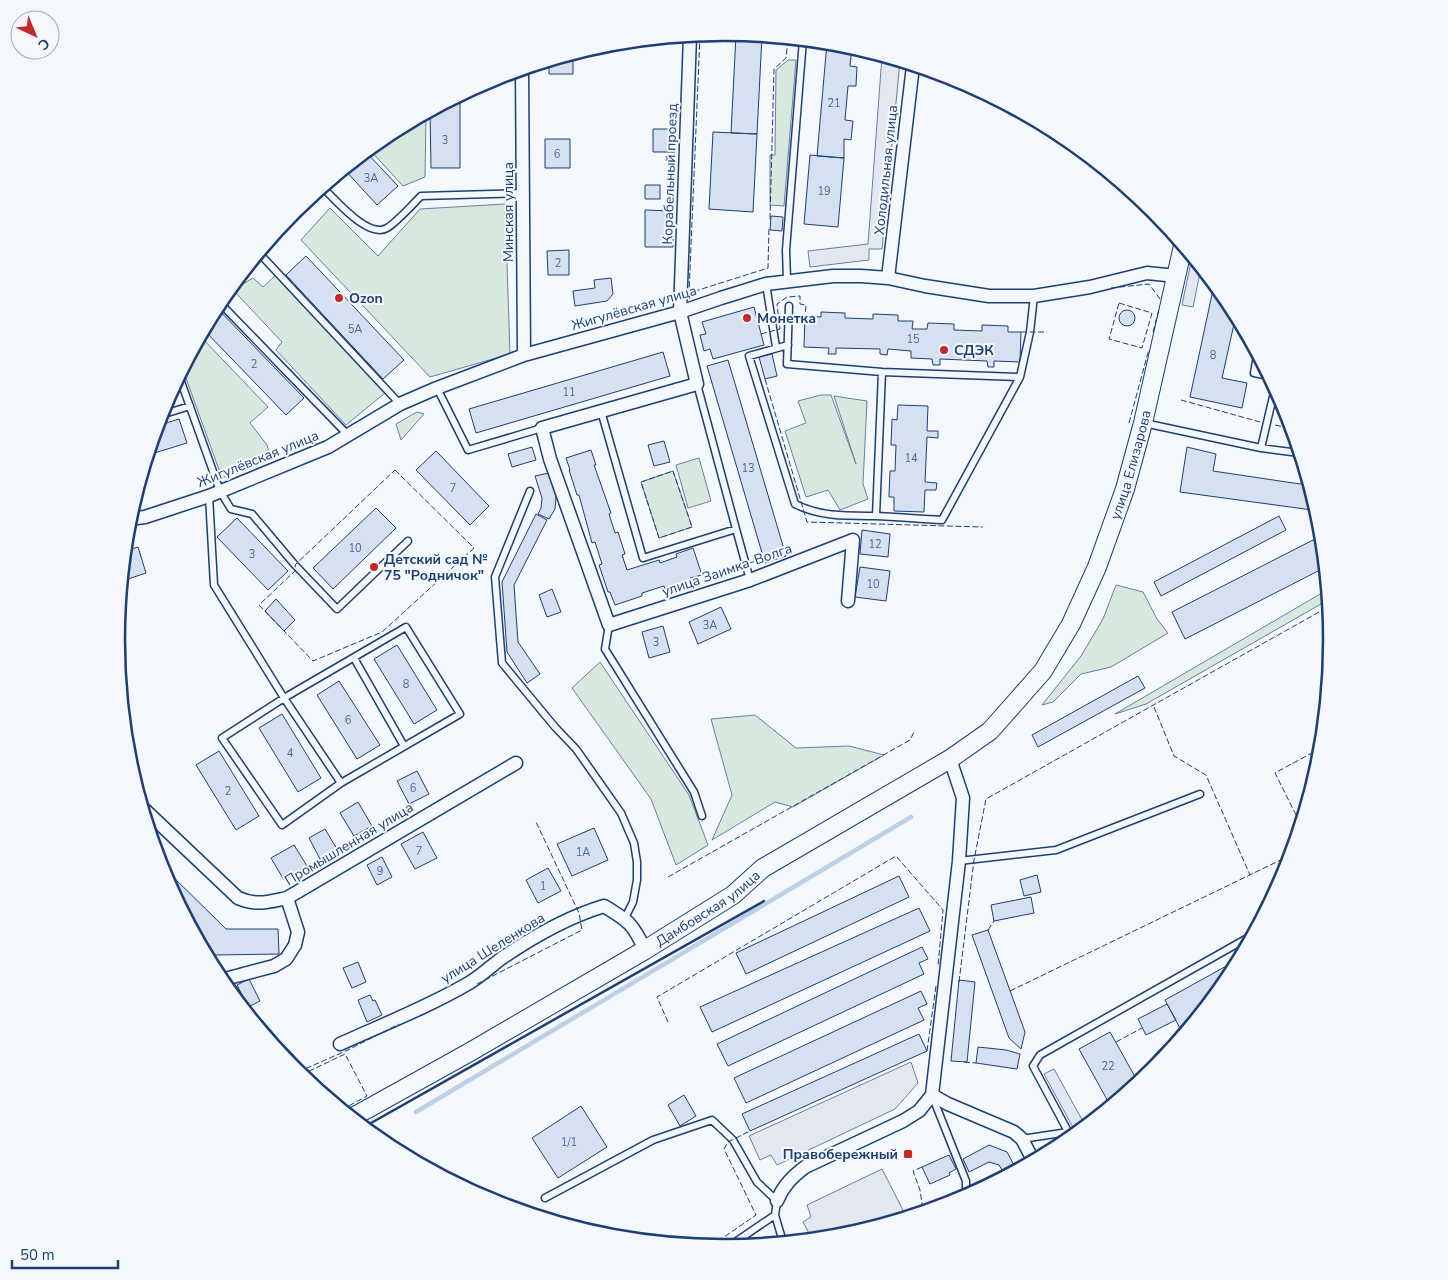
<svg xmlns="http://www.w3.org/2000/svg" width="1448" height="1280" viewBox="0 0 1448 1280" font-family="'Nunito Sans',sans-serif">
	<rect width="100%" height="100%" fill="#f4f7fb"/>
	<path fill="#d7e8df" stroke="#687fa3" d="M788,60H796L784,206L770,205V155H775L776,70Z
		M426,114L425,177L403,186L369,149L387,135Z
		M505,204L510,354L430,377L301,240L330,208L378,256L420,209Z
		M277,274L385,393L346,425L276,350L282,342L233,290L253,278L263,287Z
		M201,337L268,407L250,423L267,445L271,459L222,478L183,370Z
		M821,395H831L856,464L834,396L867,401L863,484L868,499L840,510L828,490L806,497L785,431L806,423L798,401Z
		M417,412L424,414L401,440L396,424Z
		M699,458L711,501L688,508L676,465Z
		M673,471L692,527L659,538L641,482Z
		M1116,585L1143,592L1157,619L1168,633L1111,667L1081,674L1053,702L1042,705L1081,656L1103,619Z
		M1327,590L1328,600L1146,704L1115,714Z
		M600,662L689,795L708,845L676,865L651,799L572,688Z
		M755,715L796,748L849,746L884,755L793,807L775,802L712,840L732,795L711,719Z"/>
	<path fill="#e3e8f0" stroke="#687fa3" d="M882,56L900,61L882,249H869V260L810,267L808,251L868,244Z
		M1192,257L1201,268L1193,307L1182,305Z
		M911,1062L918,1083L895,1109L777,1165L771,1155L760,1160L749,1136Z
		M1054,1069L1085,1125L1076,1133L1044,1074Z
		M882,1169L906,1216L842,1236L812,1239L803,1222L811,1217L807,1205Z"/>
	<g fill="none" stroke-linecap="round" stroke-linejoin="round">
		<path stroke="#bed0e5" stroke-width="4.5" d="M416,1112L911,817"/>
	</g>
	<path fill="#d5e0f0" stroke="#1d3f73" d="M736,34L762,36L757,134L731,133Z
		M827,43L852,47L850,66L857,67L856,86H848L845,120L853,121L851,140L844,139V158L817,156Z
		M573,54V74H549V61Z
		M460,96V168H431L430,111Z
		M653,129H675V152H653Z
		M713,132L757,134L753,212L709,209Z
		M545,139H570V168H545Z
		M366,152L398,186L377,205L344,169Z
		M810,155L844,158L838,227L804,224Z
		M645,185H660V199H645Z
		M645,210L673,211V247H645Z
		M771,216L783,217L782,231L770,230Z
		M569,250V275H548L547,251Z
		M306,256L404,360L383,379L286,275Z
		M611,278L613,294L607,301L575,306L573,291L595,288L594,280Z
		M1214,285L1229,303L1236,315L1222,378L1247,383L1242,408L1190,397Z
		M216,307L304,398L286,415L204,330Z
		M754,307L764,345L713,359L710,349L704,351L700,335L706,334L702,322Z
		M1119 318a8 8 0 1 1 16 0a8 8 0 1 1-16 0Z
		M821,312L845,313V318L873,319V314L898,315V321H913L912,329H927L928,323L954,324V330L982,331V325L1008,326V332H1021L1020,362L994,361V367H988L987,361L940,359V365H933L932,359L911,358V351L888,349L887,355L880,354V349L836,348V354H828L829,348L804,347L805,316L821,317Z
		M663,352L670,376L476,433L469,409Z
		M772,354L777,376L765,379L759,357Z
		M728,360L786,556L765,563L707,366Z
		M898,405L928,406L927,431H938V438L927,437L925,482L937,483L936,490H925L924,512L894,511V497H889L890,471H895L896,445H891L892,419L897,420Z
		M179,419L187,443L148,455L157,426Z
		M664,441L670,462L654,466L648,445Z
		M532,447L536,460L512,467L508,454Z
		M1187,447L1216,454L1213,471L1300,484L1307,480L1316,508L1312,510L1180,492Z
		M591,450L596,465H594L611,513L609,514L615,533L618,532L625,554L622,555L627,570L659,560L660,563L677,557L676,554L693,548L702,575L690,578L691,581L665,589L664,586L642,593V596L615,605L610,592H608L599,565L602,564L595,542L592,543L579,495H577L569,470H570L566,458Z
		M436,451L489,506L470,525L416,470Z
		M549,473L556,497L555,509L549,519L538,514L541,508L542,498L535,476Z
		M376,508L396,528L333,589L313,568Z
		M536,514L547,520L514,585L518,642L540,674L527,683L507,652L502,582Z
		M1279,516L1286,530L1161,596L1154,582Z
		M237,518L288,571L268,590L217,537Z
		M862,530L890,534L888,557L860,554Z
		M1321,536L1324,568L1185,639L1172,612Z
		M138,547L146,573L122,581L125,551Z
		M860,567L890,571L886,601L855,597Z
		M552,589L561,612L547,617L539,595Z
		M276,599L295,620L284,631L265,611Z
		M721,607L731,629L698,644L689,622Z
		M663,626L670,652L649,658L642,632Z
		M397,645L437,710L414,724L374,659Z
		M1138,676L1145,688L1038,747L1032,735Z
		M339,681L380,745L357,759L317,695Z
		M282,714L321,778L298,792L259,728Z
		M219,751L259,816L236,830L196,765Z
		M417,771L429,794L409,804L397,781Z
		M358,802L372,826L354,836L340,813Z
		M594,828L608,860L572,876L557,844Z
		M325,829L337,849L320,859L309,838Z
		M423,832L437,858L415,869L401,844Z
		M294,845L307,866L284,880L271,858Z
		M382,857L392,877L377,885L367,865Z
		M160,864L226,929H278L279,954L215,955L197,937L163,872Z
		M548,868L561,891L538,903L526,880Z
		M1037,875L1041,892L1024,896L1020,880Z
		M899,876L909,897L746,974L736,953Z
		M1031,897L1034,913L994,921L991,905Z
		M919,908L930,931L712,1032L700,1007Z
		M988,930L1025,1032L1021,1049L1009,1038L972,935Z
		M922,947L928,959L919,963L924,974L728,1066L717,1044Z
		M1239,959L1229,978L1183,1034L1165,1000Z
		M358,962L366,982L352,988L343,968Z
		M249,979L260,1001L248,1007L237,985Z
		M959,980L975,982L967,1062L951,1061Z
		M921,991L927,1004L918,1008L924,1020L746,1103L734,1078Z
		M370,995L373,1001L375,1000L382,1015L367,1022L358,1000Z
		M1167,1004L1176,1020L1146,1035L1138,1019Z
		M1110,1032L1138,1082L1110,1105L1079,1049Z
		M919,1034L927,1051L750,1131L742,1114Z
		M978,1047L1006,1050L1020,1054L1017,1069L976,1063Z
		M684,1095L696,1116L680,1126L668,1105Z
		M581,1106L607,1147L558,1178L532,1138Z
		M989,1145L1007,1152L1016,1169L1005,1175L999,1165L989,1162L969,1172L963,1159Z
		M949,1155L956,1169L949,1173L950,1175L930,1184L922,1167Z"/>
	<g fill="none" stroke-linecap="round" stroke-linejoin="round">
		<g stroke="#1d3f73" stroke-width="9">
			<path id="lane" d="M322,187C336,200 368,239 387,228C397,222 412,205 421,196L523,193
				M259,253L400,404
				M787,280L786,250L803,40
				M766,284L776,347
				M219,302L348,435
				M789,306L787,364L882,372L1020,377L1030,332L1034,296
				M788,345L749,356L795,504C820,517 848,516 875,516C898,517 920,519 942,520L1020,377
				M1257,355L1254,373L1269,376
				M179,376L220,491L231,509L252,514L295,565L337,609L408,541
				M697,384L736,529
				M437,388L468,450L542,428
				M601,411L643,558L736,529L750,580
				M161,415L190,406
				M1144,423L1261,448L1299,453
				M1261,448L1275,388
				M530,491L495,577L502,663L555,727L576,749L621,813L634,843L637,862V880L633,902L625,918
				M209,496L214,585L284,698L341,783
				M876,516L882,372
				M609,625L605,649L694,792L702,816
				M406,627L460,714L341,783L282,825L222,738L284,698Z
				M354,658L404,746
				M959,861L1056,850L1200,794
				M933,1098L966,1181V1196
				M1071,1137L1033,1066L1040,1055L1251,936
				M1022,1139L1068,1132
				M545,1198L653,1140L712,1120L733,1140L757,1182L777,1201L775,1215L783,1242
				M728,1247L775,1215"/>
		</g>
		<g stroke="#1d3f73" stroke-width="15">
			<path id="street" d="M690,36L680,312L697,384L542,428L550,459L609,625L750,580L853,540L848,601
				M522,69L524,355
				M888,278L913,66
				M129,519L145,517L209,496L328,447L400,404L437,388L524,355L680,312L721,298L766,284L833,276H861L888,278L925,286L989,296H1034L1090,287L1147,273L1176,276
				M144,809L238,898C257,906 267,902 287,898
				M221,980L274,966L286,959L295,945L298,932L287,898L516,763
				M340,1044C384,1024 428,1007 469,983C481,976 491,966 502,958C534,936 568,917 604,906C629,921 633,924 645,950
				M932,1095L948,1104L1014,1132L1022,1139L1033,1160
				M777,1201C783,1186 792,1177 805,1167L903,1121L919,1111L932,1095L959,861L963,798L950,759"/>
		</g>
		<g stroke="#1d3f73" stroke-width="20">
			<g id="secondary">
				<path id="s1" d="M353,1117L470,1052L645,950L733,895L763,868L950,759L990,731L1043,671L1071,624L1097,567L1125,489L1143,423L1183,246"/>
			</g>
		</g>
		<use href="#lane" stroke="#f4f7fb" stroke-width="6"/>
		<use href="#street" stroke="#f4f7fb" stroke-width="12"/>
		<use href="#secondary" stroke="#f4f7fb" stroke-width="18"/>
		<path stroke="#1d3f73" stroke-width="1" stroke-dasharray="6 2.5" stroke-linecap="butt" d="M700,35L689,293L768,268L769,227
			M770,219L774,69L786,58L788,39
			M1111,288L1149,284L1160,299
			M1119,303L1152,313L1142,348L1109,339Z
			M1021,332H1047
			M1153,332L1159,309
			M761,334L780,329L777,304L787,297L800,296V304L806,305L805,316
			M765,379L807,522L983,527
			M1181,400L1260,422
			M1129,423L1149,349
			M1275,425L1288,428
			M395,470L474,548L382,632L313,661L259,605L296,570L295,565Z
			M673,471L692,527L659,538L641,482Z
			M1154,707L1174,756L1206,775L1250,875
			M1300,823L1275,773L1321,748
			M668,877L910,740L914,732
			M988,930L994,921
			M959,982L974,860L986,799L1328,607
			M477,984L582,930L579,913L536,822
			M1010,991L1291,855
			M668,1022L657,997L896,856L943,910L938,967
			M1116,1042L1142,1028
			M927,1051L936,986
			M964,1062L976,1063
			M298,1072L350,1049L399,1024
			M301,1075L345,1054L367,1096L343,1109
			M922,1167L913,1171L920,1190L923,1211
			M711,1246L756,1215L724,1149L728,1142L750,1131"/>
		<path stroke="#1d3f73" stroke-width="2.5" d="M364,1127L764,901"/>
	</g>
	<g fill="#c62828" stroke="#f4f7fb" stroke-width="2">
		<circle cx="339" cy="298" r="5"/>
		<circle cx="747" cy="318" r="5"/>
		<circle cx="944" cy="350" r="5"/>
		<circle cx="374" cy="567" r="5"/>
		<rect x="903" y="1149" width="10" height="10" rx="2.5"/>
	</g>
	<g text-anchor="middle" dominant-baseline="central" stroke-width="4" stroke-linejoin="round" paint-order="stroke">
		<g font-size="11" fill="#4b6792">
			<text x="834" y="103">21</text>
			<text x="445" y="140">3</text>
			<text x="557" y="154">6</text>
			<text x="371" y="178">3А</text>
			<text x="824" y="191">19</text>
			<text x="558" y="263">2</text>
			<text x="355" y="329">5А</text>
			<text x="913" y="339">15</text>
			<text x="1213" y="355">8</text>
			<text x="254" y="364">2</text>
			<text x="569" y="392">11</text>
			<text x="911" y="458">14</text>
			<text x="748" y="468">13</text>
			<text x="453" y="488">7</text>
			<text x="875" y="544">12</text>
			<text x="355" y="548">10</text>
			<text x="252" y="554">3</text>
			<text x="873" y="584">10</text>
			<text x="710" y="625">3А</text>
			<text x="656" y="642">3</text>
			<text x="406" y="684">8</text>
			<text x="348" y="720">6</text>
			<text x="290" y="753">4</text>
			<text x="413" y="788">6</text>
			<text x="228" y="791">2</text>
			<text x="419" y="851">7</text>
			<text x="583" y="852">1А</text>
			<text x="380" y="871">9</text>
			<text x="543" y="886">1</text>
			<text x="1108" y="1066">22</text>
			<text x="569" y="1142">1/1</text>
		</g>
		<g font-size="14" fill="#1d3f73" stroke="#f4f7fb">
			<text transform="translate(886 170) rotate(-84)">Холодильная улица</text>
			<text transform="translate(670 174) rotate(-88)">Корабельный проезд</text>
			<text transform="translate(508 212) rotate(-90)">Минская улица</text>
			<text transform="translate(634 308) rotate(-16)">Жигулёвская улица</text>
			<text transform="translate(258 459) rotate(-22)">Жигулёвская улица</text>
			<text stroke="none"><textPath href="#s1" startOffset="1051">улица Елизарова</textPath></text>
			<text transform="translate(727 570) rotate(-19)">улица Заимка-Волга</text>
			<text transform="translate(349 844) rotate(-31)">Промышленная улица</text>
			<text stroke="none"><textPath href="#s1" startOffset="412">Дамбовская улица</textPath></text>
			<text transform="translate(493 948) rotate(-32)">улица Шеленкова</text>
		</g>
		<g font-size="14" font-weight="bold" fill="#1d3f73" stroke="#f4f7fb" text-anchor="start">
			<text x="349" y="298">Ozon</text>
			<text x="757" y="318">Монетка</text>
			<text x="954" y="350">СДЭК</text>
			<text x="384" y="559">Детский сад №<tspan x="384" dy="16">75 "Родничок"</tspan></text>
			<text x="898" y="1154" text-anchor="end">Правобережный</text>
		</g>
	</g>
	<path d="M0 0H1448V1280H0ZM125 640a599 599 0 1 1 1198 0a599 599 0 1 1-1198 0Z" fill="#f4f7fb" fill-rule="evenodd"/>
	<path fill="none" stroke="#1d3f73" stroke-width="2.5" d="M125 640a599 599 0 1 1 1198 0a599 599 0 1 1-1198 0Z"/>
	<g transform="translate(35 35) rotate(136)"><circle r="24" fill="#f4f7fb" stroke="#9eadc5"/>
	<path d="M0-4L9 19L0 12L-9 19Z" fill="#c62828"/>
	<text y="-8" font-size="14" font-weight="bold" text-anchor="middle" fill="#1d3f73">С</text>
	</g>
	<path d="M12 1260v8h106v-8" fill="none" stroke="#1d3f73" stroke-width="2.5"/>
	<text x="20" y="1260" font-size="15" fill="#1d3f73" stroke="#f4f7fb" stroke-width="4" paint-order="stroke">50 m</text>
</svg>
